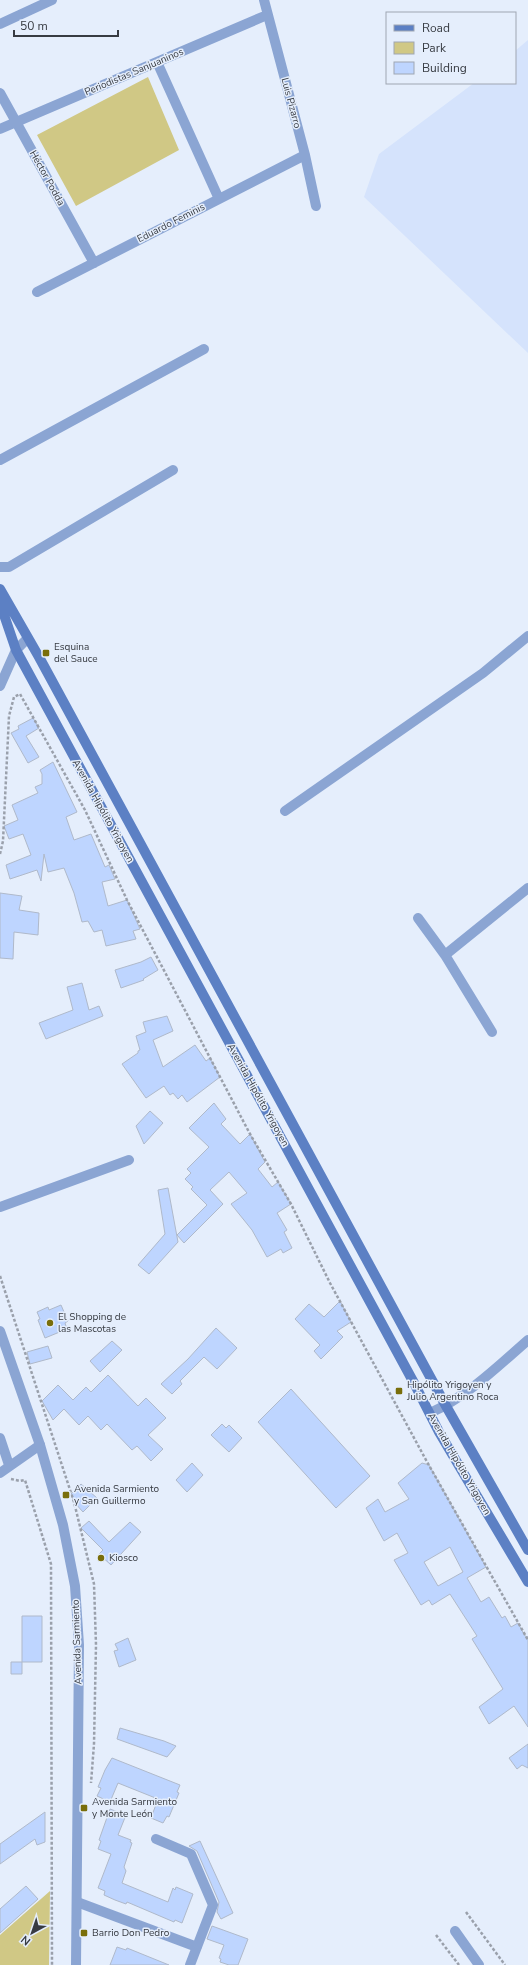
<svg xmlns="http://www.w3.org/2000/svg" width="528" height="1965" viewBox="0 0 528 1965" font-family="'Nunito Sans',sans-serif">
	<rect width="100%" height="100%" fill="#e5eefc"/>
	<path fill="#d5e3fc" d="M528,40V353L364,197L379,154L474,83H515V51Z"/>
	<path fill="#d0c885" d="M148,77L179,150L76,206L37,135Z
		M50,1891L49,1965H0V1935Z"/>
	<path fill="#bed5ff" stroke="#afb9ca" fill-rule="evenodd" d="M33,718L39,728L26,736L39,757L28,763L11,733L19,729L18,726Z
		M53,762L77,812L66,817L74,840L91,834L105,867L109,865L115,879L102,882L108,906L127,900L140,929L133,931L136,939L106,946L102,930L94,932L88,921L82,922L74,893L64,868L48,872L44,854L41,881L37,870L10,879L6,865L31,855L23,834L9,839L4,826L18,820L12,805L38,793L35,787L42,784V774L40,770Z
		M0,893L22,896L19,910L39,913L38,935L14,932L13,959L0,958Z
		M151,957L158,970L143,979L144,980L121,988L115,970L141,962Z
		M82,983L89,1010L99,1006L103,1016L46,1039L39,1023L73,1010L67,987Z
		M167,1016L173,1031L153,1040L163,1067L195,1045L206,1061L210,1058L220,1077L187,1102L182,1095L178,1099L173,1093L170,1095L164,1086L146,1098L122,1064L138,1053V1051L140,1050L136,1036L146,1032L143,1022Z
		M214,1103L226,1119L221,1124L240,1144L250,1134L265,1162L258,1169L272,1187L278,1182L291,1204L277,1213L287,1230L284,1232L292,1248L283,1253L281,1249L267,1257L252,1230L231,1204L247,1193L229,1172L210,1190L223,1204L184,1243L177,1235L207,1205L191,1189L193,1187L185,1179L191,1173L187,1169L209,1147L189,1128Z
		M150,1111L163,1123L144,1144L136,1126Z
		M168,1188L178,1242L149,1274L138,1265L165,1234L158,1190Z
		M340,1301L351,1322L337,1331L343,1337L321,1359L314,1351L320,1345L295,1319L309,1304L324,1317Z
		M61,1305L68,1321L65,1323L67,1329L45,1338L38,1320L40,1319L37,1312L48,1307L49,1310Z
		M216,1328L237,1348L217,1369L204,1357L180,1381L182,1384L172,1394L161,1384L188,1359Z
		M112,1341L122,1350L100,1372L90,1361Z
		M48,1346L52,1358L30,1364L27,1352Z
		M108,1375L138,1406L146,1398L166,1418L148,1435L163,1449L151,1461L137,1446L132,1450L107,1424L101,1430L88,1416L79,1425L64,1409L53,1420L42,1401L58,1385L73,1400L86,1387L91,1392Z
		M291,1389L370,1476L336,1508L258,1422Z
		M222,1424L226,1428L229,1425L242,1438L229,1452L211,1435Z
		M192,1463L203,1475L187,1492L176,1480Z
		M422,1463L429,1465L486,1567L467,1578L481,1602L489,1597L502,1618L505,1616L511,1627L518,1623L525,1636L528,1637V1727L514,1706L489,1724L479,1707L503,1689L472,1639L477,1636L450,1594L432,1605L429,1600L421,1605L394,1560L408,1553L397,1533L384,1541L366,1508L378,1499L385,1512L409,1499L398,1483ZM450,1547L463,1572L438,1586L424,1562Z
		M81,1484L97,1498L83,1512L74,1502L71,1494Z
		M89,1521L109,1542L130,1522L141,1532L111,1565L99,1554L103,1550L81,1528Z
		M22,1616H42V1662H22Z
		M128,1638L136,1660L119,1667L114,1651L118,1650L115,1644Z
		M11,1662H22V1674H11Z
		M120,1728L164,1741L176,1746L167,1757L117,1739Z
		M528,1744V1768L522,1765L517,1769L509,1758Z
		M112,1758L180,1785L177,1792L179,1793L169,1817L167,1816L163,1823L151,1818L158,1799L118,1783L110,1802L97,1796L101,1788L98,1787L105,1770Z
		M110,1809L126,1815L118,1835L131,1840L130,1842L132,1843L124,1867L126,1871L122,1883L168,1902L173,1888L175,1890L176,1887L193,1894L182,1923L175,1920L174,1922L127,1902L126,1904L115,1900L104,1895L105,1891L98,1888L111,1854L98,1849L101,1841L99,1840Z
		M45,1812V1842L37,1845L35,1839L0,1864V1844Z
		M200,1841L233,1913L221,1919L217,1912L219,1902L197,1851L189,1846Z
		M26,1886L38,1899L0,1933V1909Z
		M212,1926L248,1939L238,1965H229L220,1962L221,1959L219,1958L224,1945L207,1939Z
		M117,1947L126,1950L127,1948L169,1965H110Z"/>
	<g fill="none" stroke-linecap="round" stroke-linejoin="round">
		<path stroke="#9aa0ab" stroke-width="2.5" stroke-dasharray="3 2" stroke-linecap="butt" d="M0,854L3,841L9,716L14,697L20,694L85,810L127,900L250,1134L291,1204L330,1283L426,1460L528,1640
			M0,1276L74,1502L94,1584L96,1645L94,1744L91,1783
			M11,1479L20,1481L25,1480L51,1564L52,1965
			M466,1912L505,1965
			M436,1935L459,1965"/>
		<path stroke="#8ba5d3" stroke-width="10" d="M264,0L305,155L316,206
			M0,24L52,0
			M157,62L219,199
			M0,93L94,263
			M0,129L267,15
			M37,292L305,155
			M0,460L204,349
			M0,567H9L173,470
			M285,811L483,673L528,636
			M418,918L445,955L492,1032
			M445,955L528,888
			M0,1207L129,1160
			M430,1413C468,1396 497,1367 528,1340
			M0,1438L9,1465
			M0,1473L40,1445
			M156,1839L191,1854L213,1905L190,1965
			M77,1902L197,1947
			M455,1931L479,1965"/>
		<path stroke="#8ba5d3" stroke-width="10" d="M0,686L16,650L27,639
			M0,1331L40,1445L63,1525L75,1586L79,1645L76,1965"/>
		<path stroke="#5c80c4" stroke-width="10" d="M0,589L39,657L446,1406L528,1550
			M0,603L16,650L414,1383L439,1432L528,1582"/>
	</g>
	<g fill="#796e0b" stroke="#e5eefc" stroke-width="1.5">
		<rect x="42" y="649" width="8" height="8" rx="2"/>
		<circle cx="50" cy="1323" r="4"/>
		<rect x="395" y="1387" width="8" height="8" rx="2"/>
		<rect x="62" y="1491" width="8" height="8" rx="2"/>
		<circle cx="101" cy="1558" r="4"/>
		<rect x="80" y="1804" width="8" height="8" rx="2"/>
		<rect x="80" y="1929" width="8" height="8" rx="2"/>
	</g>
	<g text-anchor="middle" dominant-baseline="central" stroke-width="3" stroke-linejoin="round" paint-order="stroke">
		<g font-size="10" fill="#373b42" stroke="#e5eefc">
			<text transform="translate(134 72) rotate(-23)">Periodistas Sanjuaninos</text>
			<text transform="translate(291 103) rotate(75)">Luis Pizarro</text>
			<text transform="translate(47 178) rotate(61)">Héctor Podda</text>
			<text transform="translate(171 223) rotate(-27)">Eduardo Feminis</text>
			<text transform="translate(103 811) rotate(61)">Avenida Hipólito Yrigoyen</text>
			<text transform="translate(258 1095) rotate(61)">Avenida Hipólito Yrigoyen</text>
			<text transform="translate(459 1464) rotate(60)">Avenida Hipólito Yrigoyen</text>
			<text transform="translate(77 1642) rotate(-92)">Avenida Sarmiento</text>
		</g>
		<g font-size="10" fill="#373b42" stroke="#e5eefc" text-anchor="start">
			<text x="54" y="647">Esquina<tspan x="54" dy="12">del Sauce</tspan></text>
			<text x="58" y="1317">El Shopping de<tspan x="58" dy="12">las Mascotas</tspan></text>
			<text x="407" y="1385">Hipólito Yrigoyen y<tspan x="407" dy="12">Julio Argentino Roca</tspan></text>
			<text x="74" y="1489">Avenida Sarmiento<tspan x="74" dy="12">y San Guillermo</tspan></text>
			<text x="109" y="1558">Kiosco</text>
			<text x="92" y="1802">Avenida Sarmiento<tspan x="92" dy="12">y Monte León</tspan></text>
			<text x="92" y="1933">Barrio Don Pedro</text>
		</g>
	</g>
	<rect x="386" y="12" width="130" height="72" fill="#e5eefc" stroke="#9fa6b2"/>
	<rect x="394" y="25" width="20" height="6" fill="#5c80c4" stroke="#9fa6b2"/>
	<text x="422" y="32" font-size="12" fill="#373b42">Road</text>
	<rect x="394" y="42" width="20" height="12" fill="#d0c885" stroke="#9fa6b2"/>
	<text x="422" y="52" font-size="12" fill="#373b42">Park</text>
	<rect x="394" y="62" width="20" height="12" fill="#bed5ff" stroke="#9fa6b2"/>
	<text x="422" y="72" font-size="12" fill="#373b42">Building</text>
	<g transform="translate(32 1933) rotate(220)" stroke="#e5eefc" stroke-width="3" paint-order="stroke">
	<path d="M0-3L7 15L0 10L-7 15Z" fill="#373b42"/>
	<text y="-6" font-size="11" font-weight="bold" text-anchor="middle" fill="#373b42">N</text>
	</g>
	<path d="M14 30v6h104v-6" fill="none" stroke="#373b42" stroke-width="2"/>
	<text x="20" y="30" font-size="12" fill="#373b42" stroke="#e5eefc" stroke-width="3" paint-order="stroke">50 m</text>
</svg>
